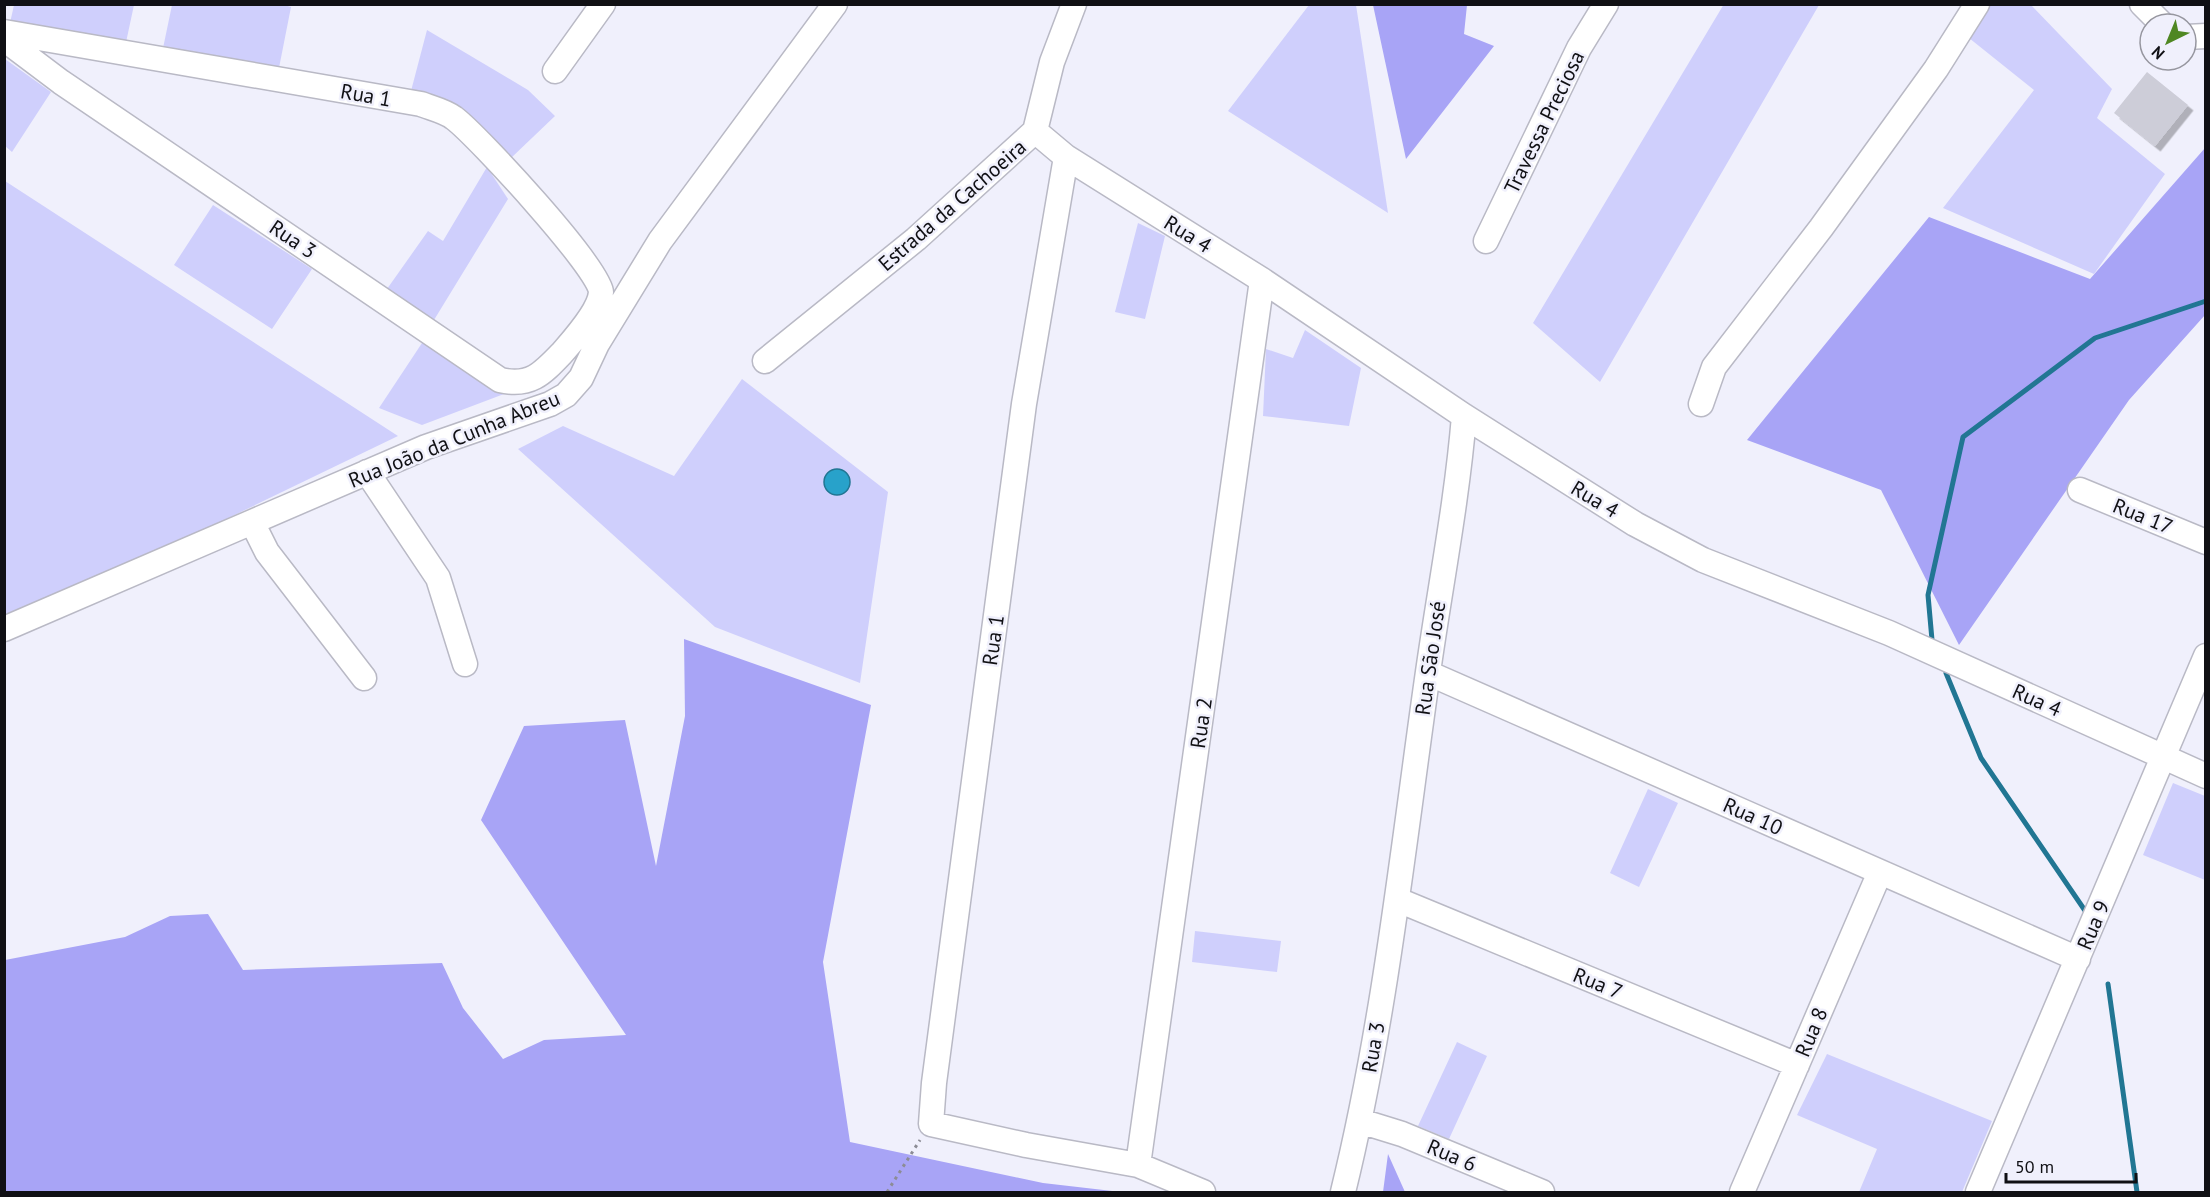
<svg xmlns="http://www.w3.org/2000/svg" width="2210" height="1197" viewBox="0 0 2210 1197" font-family="'PT Sans',sans-serif">
	<defs>
		<filter id="shadow"><feDropShadow dx="5.5" dy="5.5" stdDeviation="0" flood-color="#0004"/></filter>
	</defs>
	<rect width="100%" height="100%" fill="#f0f0fc"/>
	<path fill="#cfcffc" d="M281,4L291,7L277,78L162,53L172,5Z
		M1724,4L1819,5L1600,382L1533,323Z
		M14,5H134L125,47L10,23Z
		M1309,5H1356L1388,213L1228,111Z
		M1988,5H2031L2112,89L2097,118L2165,174L2094,274L1943,208L2034,90L1969,38Z
		M427,30L528,90L555,116L511,158L411,91Z
		M5,59L51,92L12,152L5,146Z
		M487,167L508,199L434,320L387,289L428,231L443,241Z
		M5,181L398,436L5,626Z
		M213,205L312,269L272,329L174,265Z
		M1138,223L1165,236L1145,319L1115,312Z
		M1305,330L1361,368L1349,426L1263,416L1266,349L1293,358Z
		M424,340L504,394L422,425L379,408Z
		M742,379L888,492L860,683L715,627L518,449L563,426L674,476Z
		M2173,783L2205,796V880L2143,855Z
		M1648,789L1678,803L1639,887L1610,873Z
		M1195,931L1281,941L1277,972L1192,962Z
		M1457,1042L1487,1056L1449,1139L1418,1126Z
		M1827,1054L1992,1121L1962,1192H1859L1877,1149L1797,1115Z"/>
	<path fill="#a8a4f6" d="M1373,5H1467L1464,34L1494,46L1406,159Z
		M2205,148V315L2129,400L1959,645L1881,490L1747,440L1929,217L2090,279Z
		M684,639L871,705L823,962L850,1142L1043,1183L1121,1192H5V960L125,937L170,916L208,914L243,970L442,963L463,1008L503,1059L544,1040L626,1035L481,820L524,726L625,720L656,866L685,716Z
		M1388,1154L1405,1192H1383Z"/>
	<path fill="#28a2ca" stroke="#217693" stroke-width="1.5" d="M824 482a13 13 0 1 1 26 0a13 13 0 1 1-26 0Z"/>
	<g fill="none" stroke-linecap="round" stroke-linejoin="round">
		<path stroke="#217693" stroke-width="5" d="M1932,640L1928,595L1963,437L2095,338L2206,301
			M1946,673L1981,758L2088,915
			M2108,984L2137,1192"/>
	</g>
	<path fill="#cdcdd8" filter="url(#shadow)" d="M2147,72L2188,105L2155,146L2114,113Z"/>
	<g fill="none" stroke-linecap="round" stroke-linejoin="round">
		<g stroke="#b9b9c5" stroke-width="27">
			<path id="minor" d="M2142,4L2162,24
				M4,32L421,104C431,108 445,111 454,118C477,135 602,271 601,292C600,311 574,339 562,353C542,374 530,387 500,380L61,82L4,39
				M2186,37L2206,36
				M555,71L603,4
				M1035,131L1066,157L1262,280L1464,416L1635,524L1703,560L1889,633L2206,776
				M1066,157L1024,404L934,1083L931,1124L1026,1145L1138,1165L1203,1192
				M1486,241L1579,48L1606,4
				M765,361L916,239L1035,131L1052,62L1074,4
				M1701,404L1714,367L1821,228L1936,69L1977,4
				M367,472L438,578L465,664
				M2080,490L2206,542
				M252,522L267,552L364,678
				M4,629L426,447L550,404L566,395L581,378L597,344L660,241L835,4
				M1428,673L2078,959
				M1398,900L1797,1065
				M1360,1121L1402,1134L1542,1192
				M1138,1165L1262,280
				M1343,1192C1385,1021 1403,847 1428,672C1440,587 1457,502 1464,416
				M1742,1192L1880,872
				M1978,1192L2206,656"/>
		</g>
		<path stroke="#8c8c95" stroke-width="3" stroke-dasharray="3 4.5" stroke-linecap="butt" d="M887,1192L920,1140"/>
		<use href="#minor" stroke="#fff" stroke-width="24"/>
	</g>
	<g text-anchor="middle" dominant-baseline="central" stroke-width="5" stroke-linejoin="round" paint-order="stroke">
		<g font-size="21" fill="#101014" stroke="#f0f0fc">
			<text transform="translate(366 95) rotate(10)">Rua 1</text>
			<text transform="translate(1544 122) rotate(-64)">Travessa Preciosa</text>
			<text transform="translate(952 205) rotate(-41)">Estrada da Cachoeira</text>
			<text transform="translate(1188 234) rotate(32)">Rua 4</text>
			<text transform="translate(293 239) rotate(34)">Rua 3</text>
			<text transform="translate(454 439) rotate(-22)">Rua João da Cunha Abreu</text>
			<text transform="translate(1595 499) rotate(31)">Rua 4</text>
			<text transform="translate(2143 516) rotate(22)">Rua 17</text>
			<text transform="translate(993 640) rotate(-82)">Rua 1</text>
			<text transform="translate(1430 658) rotate(-82)">Rua São José</text>
			<text transform="translate(2037 700) rotate(24)">Rua 4</text>
			<text transform="translate(1201 723) rotate(-82)">Rua 2</text>
			<text transform="translate(1753 816) rotate(24)">Rua 10</text>
			<text transform="translate(2093 925) rotate(-67)">Rua 9</text>
			<text transform="translate(1598 983) rotate(22)">Rua 7</text>
			<text transform="translate(1811 1032) rotate(-67)">Rua 8</text>
			<text transform="translate(1373 1047) rotate(-80)">Rua 3</text>
			<text transform="translate(1452 1155) rotate(23)">Rua 6</text>
		</g>
	</g>
	<rect width="2210" height="1197" fill="none" stroke="#101014" stroke-width="12"/>
	<g transform="translate(2168 42) rotate(223)"><circle r="28" fill="#f0f0fc" stroke="#96969f" stroke-width="1.5"/>
	<path d="M0-4.5L10 22L0 15L-10 22Z" fill="#4f8722"/>
	<text y="-9" font-size="16" font-weight="bold" text-anchor="middle" fill="#101014">N</text>
	</g>
	<path d="M2006 1173v9h130v-9" fill="none" stroke="#101014" stroke-width="3"/>
	<text x="2015" y="1173" font-size="18" fill="#101014" stroke="#f0f0fc" stroke-width="4.5" paint-order="stroke">50 m</text>
</svg>
